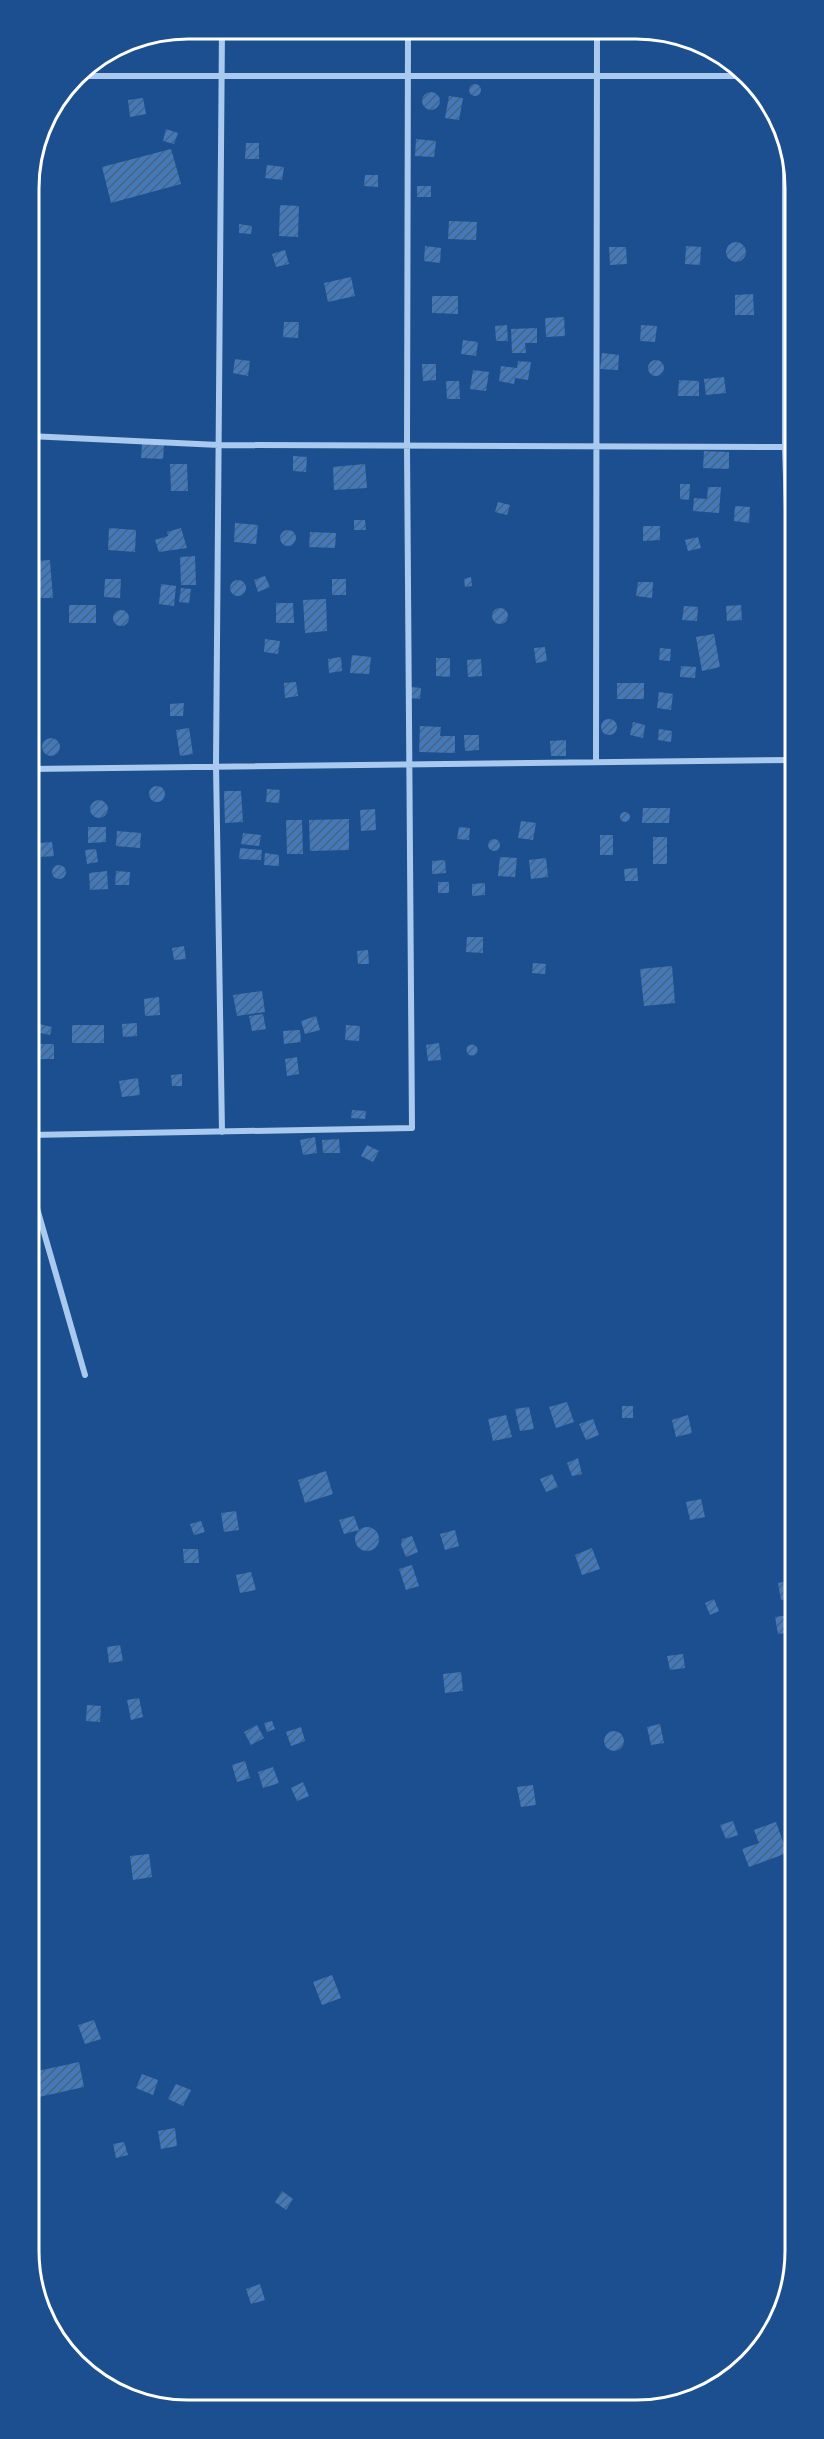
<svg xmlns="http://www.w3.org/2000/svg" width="824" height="2439" viewBox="0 0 824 2439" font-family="'Sofia Sans Condensed',sans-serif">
	<defs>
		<pattern id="building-hatch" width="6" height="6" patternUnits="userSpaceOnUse" patternTransform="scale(1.5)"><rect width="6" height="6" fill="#4478b7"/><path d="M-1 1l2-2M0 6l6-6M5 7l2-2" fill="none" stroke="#486282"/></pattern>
	</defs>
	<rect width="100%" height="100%" fill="#1b4f8f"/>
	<path fill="url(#building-hatch)" d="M469 90a6 6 0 1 1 12 0a6 6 0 1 1-12 0Z
		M422 101a9 9 0 1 1 18 0a9 9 0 1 1-18 0Z
		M449,96L463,98L459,120L445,118Z
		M143,98L146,114L130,117L128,100Z
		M166,129L178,133L174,144L163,141Z
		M416,139L436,141L434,157L415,156Z
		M246,143H259V159H245Z
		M171,149L181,184L111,203L102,167Z
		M267,165L284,167L282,180L265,178Z
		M365,175H378V187L364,186Z
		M417,186H431V197H417Z
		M280,205L299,206L298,237L279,236Z
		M449,221L477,222L476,240L448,239Z
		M239,224L252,226L251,234L239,233Z
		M726 252a10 10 0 1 1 20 0a10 10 0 1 1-20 0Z
		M425,246L441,248L440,263L424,261Z
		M686,246L701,247L700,265L685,264Z
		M609,247H626L627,264L610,265Z
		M285,250L289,264L276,267L272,254Z
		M351,277L355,296L328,302L324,283Z
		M753,294L754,315H735V295Z
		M432,296H458V314L432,313Z
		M564,317L565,336L546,337L545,318Z
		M284,322H299L298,338L283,337Z
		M507,325L508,341H496L495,326Z
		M641,325L657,326L655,342L640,341Z
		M537,328V343H525L526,353H512L511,329Z
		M463,340L478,342L476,356L461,354Z
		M602,353L619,355L618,370L600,369Z
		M235,359L250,361L248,376L233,373Z
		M648 368a8 8 0 1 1 16 0a8 8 0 1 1-16 0Z
		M518,361L531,362L528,380L515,378L514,384L499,381L501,366L517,368Z
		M422,364H436V380L423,381Z
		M473,370L489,372L486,391L470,389Z
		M724,377L726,393L706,395L704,379Z
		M679,380L699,381V396H678Z
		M446,381H459L460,399H447Z
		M142,444H164L163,459L141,458Z
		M704,451L729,452V469L703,468Z
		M293,456L307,457L306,472L293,471Z
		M170,464H187L188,491H171Z
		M365,464L367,488L334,490L333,467Z
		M680,484H690L689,500L680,499Z
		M708,487H721L719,513L693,511L694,498L707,499Z
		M498,502L510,505L507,515L495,512Z
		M735,506L750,507L749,523L734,521Z
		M354,520H365L366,530H354Z
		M235,523L258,525L256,544L234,542Z
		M643,526H660V540L643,541Z
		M109,528L136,530L135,552L108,550Z
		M181,528L187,548L159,552L155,540L168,536L167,532Z
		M280 538a8 8 0 1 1 16 0a8 8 0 1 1-16 0Z
		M310,532L336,533L335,548L309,547Z
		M698,537L701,548L688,551L685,540Z
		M195,556L196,585H181L180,557Z
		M50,560L53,598H37L35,561Z
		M265,576L270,587L258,592L254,580Z
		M471,577L472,586L465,587L464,579Z
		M105,579H121L120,598L104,597Z
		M332,579H346V595H332Z
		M230 588a8 8 0 1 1 16 0a8 8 0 1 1-16 0Z
		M638,582H653L652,598L636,596Z
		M161,584L176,586L174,606L159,604Z
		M181,588L191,589L189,603L179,602Z
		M326,599L327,631L305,633L303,600Z
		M276,603H293L294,623H276Z
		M69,605H96V623H69Z
		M741,605L742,620L727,621L726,606Z
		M684,606L698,607L697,621L682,620Z
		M492 616a8 8 0 1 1 16 0a8 8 0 1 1-16 0Z
		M113 618a8 8 0 1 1 16 0a8 8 0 1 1-16 0Z
		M714,634L720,667L702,671L696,637Z
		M265,639L280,641L278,654L264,652Z
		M545,647L547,661L536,663L534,648Z
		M660,648L671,649L670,661L659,660Z
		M352,655L371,657L369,674L350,673Z
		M341,657L342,671L329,673L328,659Z
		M436,658H450V677L436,676Z
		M481,659L482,676L468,677L467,660Z
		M681,666L696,667L695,678L680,677Z
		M296,682L298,696L285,698L284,683Z
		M617,683H644V699H617Z
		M411,687L421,688L420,699L410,698Z
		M659,692L673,694L671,710L657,708Z
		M184,703L183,716H170V704Z
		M601 727a8 8 0 1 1 16 0a8 8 0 1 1-16 0Z
		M633,722L645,725L643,738L630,735Z
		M420,726L441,727L440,736H455V753L419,752Z
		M189,728L193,754L180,756L176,730Z
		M659,729L672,731L671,742L658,740Z
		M464,735H479V750L465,751Z
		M42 747a9 9 0 1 1 18 0a9 9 0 1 1-18 0Z
		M566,740V756H551L550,741Z
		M149 794a8 8 0 1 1 16 0a8 8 0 1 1-16 0Z
		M267,789L280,790L279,803L266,802Z
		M224,791H241L243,822L225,823Z
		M90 809a9 9 0 1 1 18 0a9 9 0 1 1-18 0Z
		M643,808H670L669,823H642Z
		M375,809L376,830L361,831L360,810Z
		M620 817a5 5 0 1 1 10 0a5 5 0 1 1-10 0Z
		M349,819V850L310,851L309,820Z
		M286,820H302L303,854H287Z
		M521,821L536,823L533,840L518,838Z
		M88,827H106V842L88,843Z
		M459,827L470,828L469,840L457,839Z
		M117,831L141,833L140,848L116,846Z
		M243,833L261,835L259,846L241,844Z
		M600,835H613V855H600Z
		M653,837H667V864H653Z
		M488 845a6 6 0 1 1 12 0a6 6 0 1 1-12 0Z
		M52,842L54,856L41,857L40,843Z
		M240,848L262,850L261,860L239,859Z
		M96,849L98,862L87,864L85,850Z
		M265,853L279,855V866L264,865Z
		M500,857L517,858L515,877L498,876Z
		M546,858L548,877L531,879L529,860Z
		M445,860L446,873L432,874V861Z
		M52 872a7 7 0 1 1 14 0a7 7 0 1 1-14 0Z
		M637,868L638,881H625L624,869Z
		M107,871L108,889L90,890L89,873Z
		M116,871L130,872L129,885H115Z
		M438,882H449V893H438Z
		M485,883V895L472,896V884Z
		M467,937H483V953L466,952Z
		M184,946L186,959L174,960L172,948Z
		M368,950L369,964H358L357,951Z
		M533,963L546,964L545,974L532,973Z
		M672,966L675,1003L644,1006L640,969Z
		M262,991L265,1012L237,1016L233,995Z
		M159,997L160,1015L145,1016L144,999Z
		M263,1014L266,1029L252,1031L249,1016Z
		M316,1016L320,1030L305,1034L301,1021Z
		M35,1023L52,1027L50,1035L36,1032Z
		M137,1023V1036L123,1037L122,1024Z
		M72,1025H104V1043H72Z
		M346,1025L360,1026L359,1041L345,1040Z
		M300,1030L301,1042L284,1044L283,1031Z
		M439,1043L441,1060L428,1061L426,1045Z
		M40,1044H54V1059H40Z
		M466.5 1050a5.5 5.5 0 1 1 11 0a5.5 5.5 0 1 1-11 0Z
		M297,1057L299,1074L287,1076L285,1059Z
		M182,1074V1086H172L171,1075Z
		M138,1078L140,1095L122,1097L119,1081Z
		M352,1110L366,1111L365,1119L351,1118Z
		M315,1137L317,1153L303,1155L300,1140Z
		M339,1139L340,1153H323L322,1140Z
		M367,1145L379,1151L373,1162L361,1156Z
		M567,1402L574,1422L556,1428L549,1407Z
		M622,1406H633V1418H622Z
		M529,1407L534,1429L520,1431L515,1409Z
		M506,1415L512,1437L493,1441L488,1419Z
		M688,1415L692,1433L676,1437L672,1420Z
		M593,1419L599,1435L586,1440L579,1424Z
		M578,1458L582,1474L572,1476L567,1463Z
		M326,1471L333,1494L305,1503L298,1480Z
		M552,1474L558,1487L546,1492L540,1479Z
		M701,1499L705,1517L690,1520L686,1502Z
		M236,1511L239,1530L224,1532L221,1513Z
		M354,1516L359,1530L344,1534L339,1520Z
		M201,1521L205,1532L194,1535L190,1524Z
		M355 1539a12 12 0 1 1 24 0a12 12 0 1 1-24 0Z
		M455,1530L459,1546L445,1550L440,1534Z
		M412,1536L418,1552L406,1557L401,1545L402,1539Z
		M592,1548L600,1569L582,1575L575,1555Z
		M183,1549H198L199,1563H184Z
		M794,1554V1576L787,1557Z
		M412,1565L419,1586L406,1590L399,1569Z
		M251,1572L256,1590L240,1593L236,1575Z
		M789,1581L793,1598L781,1600L778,1583Z
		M714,1599L719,1611L710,1615L705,1603Z
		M789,1615L792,1632L778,1634L775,1617Z
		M120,1645L123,1661L109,1663L107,1647Z
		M683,1654L685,1668L670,1670L667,1656Z
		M461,1672L463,1691L445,1693L443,1674Z
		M139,1698L143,1717L131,1720L127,1700Z
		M87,1705L101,1706L100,1722L86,1721Z
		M272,1721L275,1729L267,1732L264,1723Z
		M660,1724L664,1743L651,1745L647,1727Z
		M257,1725L264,1738L251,1745L244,1732Z
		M301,1727L305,1741L291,1746L286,1732Z
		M604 1741a10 10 0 1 1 20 0a10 10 0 1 1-20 0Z
		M245,1761L250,1778L237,1782L232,1765Z
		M273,1767L279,1783L263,1788L258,1772Z
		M303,1782L309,1796L297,1801L291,1788Z
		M533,1785L536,1805L521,1807L517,1787Z
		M733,1821L738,1835L726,1839L720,1825Z
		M776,1822L787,1853L749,1867L742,1849L759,1843L754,1830Z
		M149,1854L152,1877L133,1880L130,1856Z
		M332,1975L341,1998L322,2005L313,1982Z
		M94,2020L101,2039L85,2044L78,2025Z
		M79,2062L84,2087L39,2097L33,2072Z
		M142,2074L158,2080L153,2095L136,2088Z
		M176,2084L191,2090L183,2106L168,2099Z
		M175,2128L177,2146L161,2149L158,2131Z
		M124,2142L128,2155L116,2158L113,2144Z
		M282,2191L293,2199L286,2210L275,2202Z
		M260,2284L265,2300L251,2304L246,2289Z"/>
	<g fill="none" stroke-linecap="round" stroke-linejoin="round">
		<path stroke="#a9c9ee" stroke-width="6" d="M77,76H749
			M785,143V447L793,692
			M29,436L219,445L793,447
			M596,761L597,31
			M30,769L793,760
			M222,1132L216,765L222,29
			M30,1135L412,1128L407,448L408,30
			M30,1184L85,1375"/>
	</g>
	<path d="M0 0H824V2439H0ZM188 39H636A149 149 0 0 1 785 188V2251A149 149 0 0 1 636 2400H188A149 149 0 0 1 39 2251V188A149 149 0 0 1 188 39Z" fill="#1b4f8f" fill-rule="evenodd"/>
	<path fill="none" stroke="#fff" stroke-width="3" d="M188 39H636A149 149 0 0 1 785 188V2251A149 149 0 0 1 636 2400H188A149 149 0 0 1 39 2251V188A149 149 0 0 1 188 39Z"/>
</svg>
